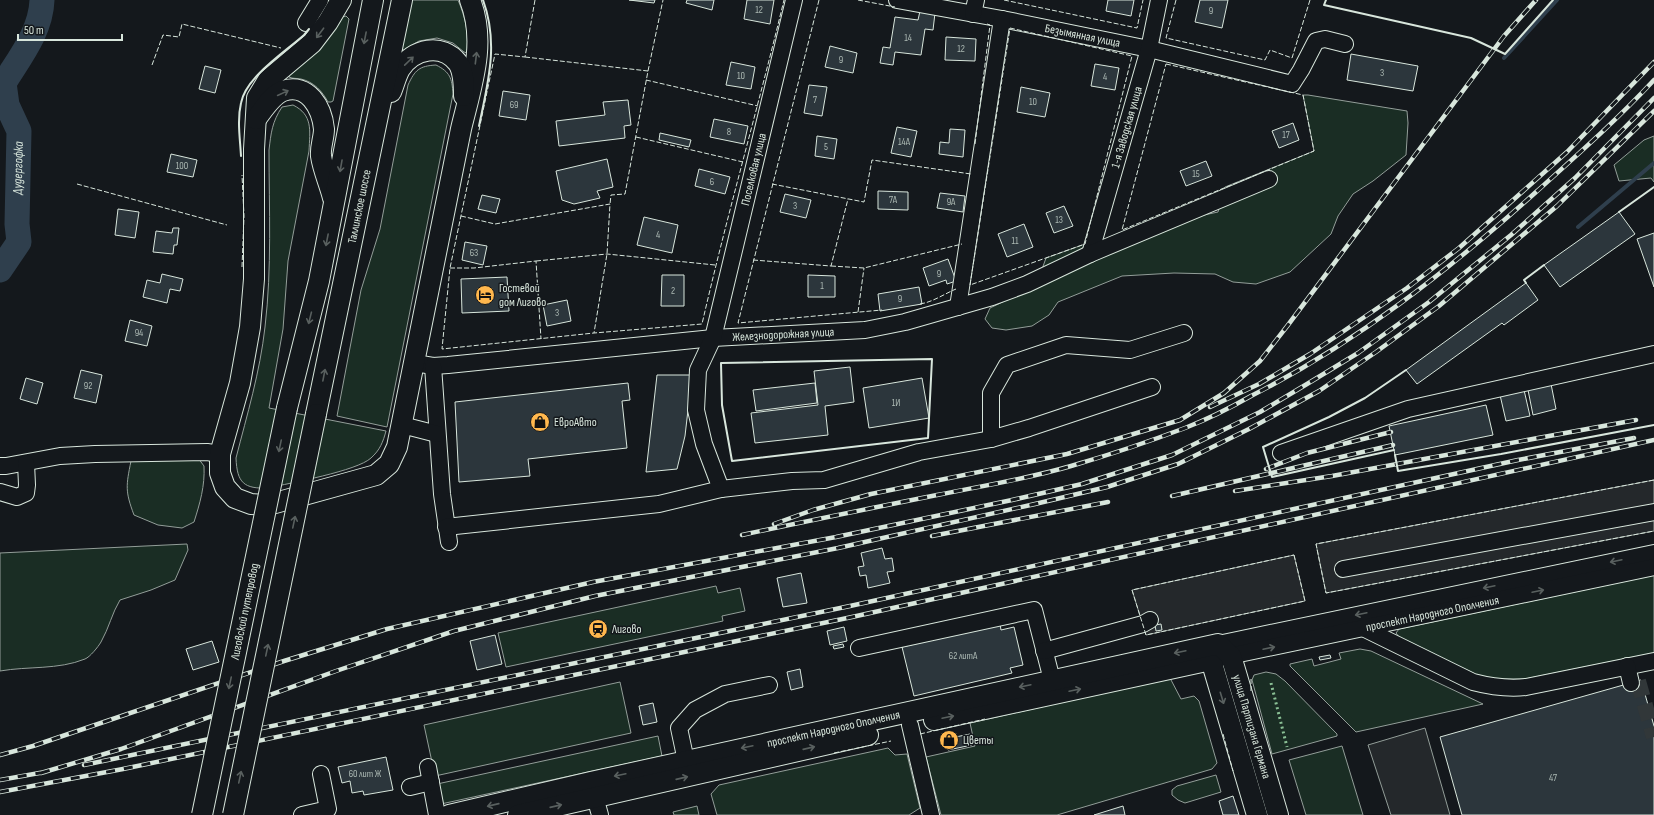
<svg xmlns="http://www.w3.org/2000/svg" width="1654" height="815" viewBox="0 0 1654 815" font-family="'Sofia Sans Condensed',sans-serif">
	<rect width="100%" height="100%" fill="#14181c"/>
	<path fill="#1a2d24" stroke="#939e99" d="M411,0H458C465,16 468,32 469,50L467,53L464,52L453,43L437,38L419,41L402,51L400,48Z
		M346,16L349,19L333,101L331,102H328C322,91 314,82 301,79C297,78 293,79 289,77V74C312,59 326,39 342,17Z
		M436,65C450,72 452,78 453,94L387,427L337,416L361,290L380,229L408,85C415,70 419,66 436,65Z
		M1303,95H1308L1407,111L1408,123L1406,155L1373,181L1353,194L1338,216L1331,234L1290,272L1256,284L1233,282L1215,274L1174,273L1122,276L1058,302L1049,315L1032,326L1006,330L992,328L985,319L990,308L1036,286L1046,258L1085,244L1110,251L1190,218L1218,212L1225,187L1314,151Z
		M293,105C313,115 310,130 309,151L288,261L283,329L269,408L386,431C383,442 380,450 371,458C357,471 290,483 268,488C244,489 237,483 236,458C247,415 260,372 265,327C272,268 269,209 269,150C271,133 272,122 282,107Z
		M1654,136V182L1651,178L1619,181L1614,165L1644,140Z
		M198,458L204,466C205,486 200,503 194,522L182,528L158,525L134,515C125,491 126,486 131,461Z
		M187,544L188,550L175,580L151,590L120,600C112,613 109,628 101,642C98,647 90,657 85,659C58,670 28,666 0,671V553Z
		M1654,575V653L1525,679H1493L1479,676L1399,637L1396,633L1399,629Z
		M716,586L718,593L740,588L745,611L722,616L723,621L506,667L498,633Z
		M1360,649L1371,651L1483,704L1356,732L1290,666V664L1312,659L1314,666L1341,659L1339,653Z
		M1266,672L1276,674L1285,681L1337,734V736L1272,754L1252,680L1254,675Z
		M1170,678L1181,699L1194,696L1199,701L1217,763L1212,769L1057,815H941L926,757L975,746L970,723Z
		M620,682L631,733L435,776L424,725Z
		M658,736L662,756L441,804L437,784Z
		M1342,746L1363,815H1306L1289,760Z
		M888,748L895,755L907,754L920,808L909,815H717L711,794L719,785Z
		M1216,775L1221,792L1185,803L1178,800L1172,795V790L1177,786Z
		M697,806L699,815H674L673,812Z"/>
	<path fill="#24282b" stroke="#939e99" d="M1654,480V531L1326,593L1316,544Z
		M1294,555L1305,601L1146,635L1132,590Z
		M1425,728L1450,815H1391L1368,745Z"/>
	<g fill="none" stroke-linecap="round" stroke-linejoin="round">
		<path stroke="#2f3f4d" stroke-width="4" d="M1504,58L1557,0
			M1578,227L1654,163"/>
		<path stroke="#2f3f4d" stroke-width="25" id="s1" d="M0,270L19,242L17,224L19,131L7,105L4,83C20,57 41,31 42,0"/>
	</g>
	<path fill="#2c363c" stroke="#d8e6dc" d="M629,0H655L654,3Z
		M687,0H714L712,10L686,3Z
		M747,0H774L770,24L744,19Z
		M1108,0H1134L1131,16L1106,11Z
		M1200,0H1228L1222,28L1195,22Z
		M920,11L935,13L933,30L925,29L921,55L895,52L893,65L880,63L883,47L890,48L895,17L918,20Z
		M946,37L976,39L975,61L945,60Z
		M830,46L857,53L853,73L825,67Z
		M1351,54L1418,66L1413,91L1347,80Z
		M731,62L755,67L751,89L726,85Z
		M1095,64L1119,68L1115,90L1091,86Z
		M205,66L221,70L215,93L199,89Z
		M809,85L827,87L822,116L804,113Z
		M1021,87L1050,93L1045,117L1017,112Z
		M503,91L530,95L526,120L499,116Z
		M628,100L631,125L624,126L625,138L559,146L556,121L605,115L603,102Z
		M714,119L748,126L744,144L710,137Z
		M1293,123L1299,140L1279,148L1272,131Z
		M897,127L917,131L911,157L891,153Z
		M950,129L965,130L963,157L939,154L940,142L949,143Z
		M660,133L691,140L689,147L659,140Z
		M817,136L837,139L834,159L815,156Z
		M171,154L197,160L193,177L167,172Z
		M607,159L613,187L597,191L600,198L574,204L562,200L556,171Z
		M1206,161L1212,176L1186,186L1180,171Z
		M699,169L730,177L725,194L695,186Z
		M878,191L908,192V210L878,209Z
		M940,193L965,196L963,212L937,208Z
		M785,194L811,200L806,218L780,212Z
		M482,195L500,199L496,213L478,209Z
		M1064,206L1073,226L1054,233L1046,213Z
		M118,209L139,212L135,238L115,235Z
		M1619,212L1635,234L1560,287L1544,265Z
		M644,217L678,225L672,253L637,245Z
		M1024,224L1033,247L1007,257L998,234Z
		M173,228H179L177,245H174L173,254L153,252L156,231L172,233Z
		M1654,233V287L1637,239Z
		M465,242L487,246L483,265L462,260Z
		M948,259L956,281L947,284L946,280L929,286L923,268Z
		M162,274L183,279L180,291L170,289L167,303L143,297L147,280L160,283Z
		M662,275H684V306H661Z
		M808,275L835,276V297H808Z
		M507,277L509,311L462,313L461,279Z
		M1526,283L1538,300L1504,325L1502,323L1417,384L1406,370Z
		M919,287L922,304L880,311L878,294Z
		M567,300L571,321L547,326L543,305Z
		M130,320L152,326L147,346L125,341Z
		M850,367L854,402L825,406L828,435L755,443L751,413L818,405L814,371Z
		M81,370L102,375L96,403L74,398Z
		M657,375H692L685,436L677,469L646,472Z
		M26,378L43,383L37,404L20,399Z
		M922,378L929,418L869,428L863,388Z
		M628,383L630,400L622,401L627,448L528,459L530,476L459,482L455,402Z
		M815,383L817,403L756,411L753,390Z
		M1551,384L1556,409L1533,415L1528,390Z
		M1524,390L1530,416L1506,421L1500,395Z
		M1486,405L1493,435L1395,455L1389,426Z
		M882,548L885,559L892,558L894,571L887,572L890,583L868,588L866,575L860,576L858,567L864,566L861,553Z
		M801,573L807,603L783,607L777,578Z
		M1000,624L1001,630L1014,627L1023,665L1010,668L1012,673L914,696L902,647Z
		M1161,624L1162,630L1156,631L1155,625Z
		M844,627L847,641L830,645L827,631Z
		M495,635L502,664L477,670L470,641Z
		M212,641L219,662L193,670L186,649Z
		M843,644L844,647L834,649L833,646Z
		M1330,655L1331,658L1320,660L1319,657Z
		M800,669L803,687L791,690L787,672Z
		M1641,680L1654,726V815H1462L1440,737Z
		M653,703L657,722L643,725L639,706Z
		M970,734L972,745L948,750L946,739Z
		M386,757L393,790L364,795L363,791L352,793L350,781L342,783L338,767Z
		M1233,796L1239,815H1223L1219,801Z
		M1123,806L1125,815H1094Z"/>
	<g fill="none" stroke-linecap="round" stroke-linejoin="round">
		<path stroke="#313739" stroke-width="16" stroke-dasharray="16 8" stroke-linecap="butt" d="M1638,681L1654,737"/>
		<g stroke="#d8e6dc" stroke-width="18">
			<g id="minor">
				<path id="s2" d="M897,0L1002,19L1149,49L1292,84L1301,70L1316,41L1325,39L1345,44"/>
				<path d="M973,14L976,0"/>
				<path d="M306,23L320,0"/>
				<path id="s3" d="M1090,254L1149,49L1159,0"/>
				<path d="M958,307L1002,19"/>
				<path id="s4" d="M415,363L433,366L448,365L713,338L865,330L905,322L992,297L1027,284L1090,254L1269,179"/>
				<path d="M433,366L442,494L449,542"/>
				<path d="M402,425L437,434"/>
				<path d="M991,439V393L1007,365L1066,345L1130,350L1184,333"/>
				<path d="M1281,453L1408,409L1654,354"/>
				<path d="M0,466H6L60,456L95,454L207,452L220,454"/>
				<path id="s5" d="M721,489L704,444L696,410L698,370L713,338L794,0"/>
				<path d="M0,492L17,497L26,493L27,485L26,463"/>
				<path d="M446,527L659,504L721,489L792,481L824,480L919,452L991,439L1029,428L1152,387"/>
				<path d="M1343,569L1654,512"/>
				<path d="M1363,628L1473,682C1492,687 1507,689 1526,687L1654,661"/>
				<path d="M859,648L1034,610L1052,680"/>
				<path d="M1044,651L1143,624L1150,620"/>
				<path d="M1214,652L1218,644L1654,553"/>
				<path id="s6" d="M1220,658L1654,567"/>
				<path d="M1627,666L1631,683"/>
				<path d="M910,725L931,815"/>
				<path d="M686,761L679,728L695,710L725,694L769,685"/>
				<path d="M428,767L437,815"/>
				<path d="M410,787L431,782"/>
				<path d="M595,797L600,815"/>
				<path d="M302,815L328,809L321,774"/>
			</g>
		</g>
		<g stroke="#d8e6dc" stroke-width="22">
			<g id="major">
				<path d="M341,0L328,22L312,43L268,80L257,98L254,149V279L250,327L240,383L220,454V473L225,487L235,498L251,504L268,505L376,475L389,464L397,447L461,129C471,87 487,43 470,0"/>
				<path d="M391,92C394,85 396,76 400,69C413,49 442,42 458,63C464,72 464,86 464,96"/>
				<path d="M256,119C263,110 272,95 283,91C308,82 322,108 324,129C324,138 320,147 321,156C323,170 330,185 333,198"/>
				<path d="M287,408L319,281L373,0"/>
				<path id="s7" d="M316,414L402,0"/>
				<path d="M934,720L1211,660L1257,815"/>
				<path id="s8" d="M449,815L591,782L1218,644L1231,656L1278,815"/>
				<path d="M518,815L868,735"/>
			</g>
		</g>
		<use href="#minor" stroke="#14181c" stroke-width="16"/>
		<use href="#major" stroke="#14181c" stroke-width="20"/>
		<g stroke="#d8e6dc" stroke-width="4.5">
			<path id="rail" d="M1210,407L1259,384L1310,354L1407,288L1459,248L1567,152L1654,62
				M1266,469L1307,453L1391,432
				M1235,491L1332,476L1636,420
				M1172,496L1393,445
				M774,524L813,510L871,494L1067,454L1180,420L1224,393L1260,361L1288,325L1504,36L1536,0
				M742,535C807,521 872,508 937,495C982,486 1027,479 1071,466C1109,455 1148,442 1185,428C1208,419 1230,408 1251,396C1356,343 1449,270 1536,192C1576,156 1617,120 1654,80
				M932,536L1108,502
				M0,755L33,746L284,661L387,629L593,582L836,537L1012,500L1082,484L1172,455L1260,412L1307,384L1358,353L1429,302L1511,235L1575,178L1654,98
				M84,765L850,606L1518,460L1634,438
				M41,773L121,749L336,671L454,631L595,596L838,548L1035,504L1107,487L1178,464L1249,429L1319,391L1376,352L1439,306L1557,206L1654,111
				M0,780L45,772
				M0,792L123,769L852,617L1654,440"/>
		</g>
		<use href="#rail" stroke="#14181c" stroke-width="3" stroke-dasharray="9" stroke-linecap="butt"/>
		<g stroke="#d8e6dc" stroke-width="22" stroke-linecap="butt">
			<g id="major-bridge">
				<path id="s9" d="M202,815L287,408"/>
				<path d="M233,815L316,414"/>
			</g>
		</g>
		<use href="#major-bridge" stroke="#14181c" stroke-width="20"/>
		<path stroke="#8ac095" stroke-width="3" stroke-dasharray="2 3" stroke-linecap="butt" d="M1271,683L1287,747"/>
		<path stroke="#d8e6dc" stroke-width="1" stroke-dasharray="5 2" stroke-linecap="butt" d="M535,0L525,57L495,54L450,268L442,349L594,333L702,324C727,215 758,108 784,0
			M819,0L738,323L882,310
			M858,0L895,7
			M1004,0L1137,28L1143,0
			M1176,0L1166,38L1265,60L1270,50L1292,58L1310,0
			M1010,28L1132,56L1085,244L970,285Z
			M525,57L648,71L625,194L611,195L610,204
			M1166,64L1303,95L1314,151L1122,230Z
			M152,65L163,35L179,37L182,24L281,48
			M648,71L663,0
			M646,80L758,106
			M636,137L743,162
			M975,144L990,25L987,24
			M77,184L227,225
			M772,184L864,202L872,160L971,174
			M461,216L495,224L610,204L607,254L594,333
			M753,260L831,266L848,199
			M536,261L607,254L715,265
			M831,266L864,268L962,244
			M242,267L244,216L242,175
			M450,268H474L536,261L541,339
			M920,304C933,302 944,294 956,289
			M858,312L864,268
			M1654,480L1316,544L1326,593L1654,531
			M1294,555L1305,601L1146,635L1132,590Z
			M1251,691V677
			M920,734L985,719
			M1223,734L1233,771
			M834,753L891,741"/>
		<path stroke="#d8e6dc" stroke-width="2" d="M1326,0L1324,5L1471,38L1505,54L1553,0
			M479,126C488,82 499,44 483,0
			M241,156C240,138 237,120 241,103C246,77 285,52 304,35L309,29
			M1619,212L1654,187
			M1526,283L1524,280L1544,265
			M932,359L928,438L732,461L722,405L721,363Z
			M1394,450L1272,477L1263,447L1329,417L1365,398L1406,370
			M1395,455L1398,471L1501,454L1654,425"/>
	</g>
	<defs><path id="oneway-shaft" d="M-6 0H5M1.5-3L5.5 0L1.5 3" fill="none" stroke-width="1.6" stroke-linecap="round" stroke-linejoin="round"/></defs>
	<g stroke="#59605f">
		<use href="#oneway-shaft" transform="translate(320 33) rotate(127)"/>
		<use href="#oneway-shaft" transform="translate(365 38) rotate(101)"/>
		<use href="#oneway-shaft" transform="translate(476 58) rotate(-83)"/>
		<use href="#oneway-shaft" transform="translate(409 61) rotate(-44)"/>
		<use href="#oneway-shaft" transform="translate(283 93) rotate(-25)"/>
		<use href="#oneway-shaft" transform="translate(341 166) rotate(100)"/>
		<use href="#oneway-shaft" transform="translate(327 240) rotate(101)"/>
		<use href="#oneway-shaft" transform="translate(310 318) rotate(104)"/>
		<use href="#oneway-shaft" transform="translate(324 375) rotate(-79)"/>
		<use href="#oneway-shaft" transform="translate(280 446) rotate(102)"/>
		<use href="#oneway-shaft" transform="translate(294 522) rotate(-78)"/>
		<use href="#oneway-shaft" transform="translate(1616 561) rotate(168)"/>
		<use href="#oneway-shaft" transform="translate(1489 587) rotate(168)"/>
		<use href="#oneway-shaft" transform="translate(1538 591) rotate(-12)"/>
		<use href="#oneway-shaft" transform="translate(1361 614) rotate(168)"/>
		<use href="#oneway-shaft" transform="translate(1269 648) rotate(-12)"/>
		<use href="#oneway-shaft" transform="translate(267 650) rotate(-78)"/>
		<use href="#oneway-shaft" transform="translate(1180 652) rotate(168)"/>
		<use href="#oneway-shaft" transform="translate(230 683) rotate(102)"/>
		<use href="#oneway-shaft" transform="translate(1025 686) rotate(168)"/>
		<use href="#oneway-shaft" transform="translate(1075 690) rotate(-12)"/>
		<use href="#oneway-shaft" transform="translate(1222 698) rotate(73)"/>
		<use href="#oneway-shaft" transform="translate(948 717) rotate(-12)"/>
		<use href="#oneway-shaft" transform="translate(747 747) rotate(168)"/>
		<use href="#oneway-shaft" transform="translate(809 748) rotate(-13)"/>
		<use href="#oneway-shaft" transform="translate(620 775) rotate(168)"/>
		<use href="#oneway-shaft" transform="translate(240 777) rotate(-78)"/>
		<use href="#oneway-shaft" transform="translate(682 778) rotate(-13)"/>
		<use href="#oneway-shaft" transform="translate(493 805) rotate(167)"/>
		<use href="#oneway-shaft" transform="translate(556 806) rotate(-13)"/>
	</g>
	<defs>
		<g id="hotel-disc" transform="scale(1)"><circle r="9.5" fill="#ffb74d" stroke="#14181c"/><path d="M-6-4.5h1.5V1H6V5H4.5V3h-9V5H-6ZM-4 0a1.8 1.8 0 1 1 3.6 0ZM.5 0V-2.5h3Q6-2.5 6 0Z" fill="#111"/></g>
		<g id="shop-disc" transform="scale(1)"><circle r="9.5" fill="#ffb74d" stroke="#14181c"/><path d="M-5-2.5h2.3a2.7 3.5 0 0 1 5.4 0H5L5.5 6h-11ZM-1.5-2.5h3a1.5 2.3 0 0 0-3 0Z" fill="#111"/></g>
		<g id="station-disc" transform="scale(1)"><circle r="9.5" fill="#ffb74d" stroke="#14181c"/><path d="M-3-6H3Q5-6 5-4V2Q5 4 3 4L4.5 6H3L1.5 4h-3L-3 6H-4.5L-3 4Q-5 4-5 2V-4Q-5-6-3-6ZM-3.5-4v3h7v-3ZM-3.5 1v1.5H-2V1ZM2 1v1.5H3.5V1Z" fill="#111"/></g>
	</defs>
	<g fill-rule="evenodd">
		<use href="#hotel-disc" x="485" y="295"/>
		<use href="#shop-disc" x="540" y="422"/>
		<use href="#station-disc" x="598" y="629"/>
		<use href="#shop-disc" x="949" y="740"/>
	</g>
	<g text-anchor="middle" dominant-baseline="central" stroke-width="3" stroke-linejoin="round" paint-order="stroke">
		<g font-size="10" fill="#adbab4">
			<text x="759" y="10">12</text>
			<text x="1211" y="11">9</text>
			<text x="908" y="38">14</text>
			<text x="961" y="49">12</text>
			<text x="841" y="60">9</text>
			<text x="1382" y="73">3</text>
			<text x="741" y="76">10</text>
			<text x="1105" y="77">4</text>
			<text x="815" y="100">7</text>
			<text x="1033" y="102">10</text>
			<text x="514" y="105">69</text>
			<text x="729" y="132">8</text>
			<text x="1286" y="135">17</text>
			<text x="904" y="142">14А</text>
			<text x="826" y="147">5</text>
			<text x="182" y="166">100</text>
			<text x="1196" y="174">15</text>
			<text x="712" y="182">6</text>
			<text x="893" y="200">7А</text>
			<text x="951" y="202">9А</text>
			<text x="795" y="206">3</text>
			<text x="1059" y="220">13</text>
			<text x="658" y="235">4</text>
			<text x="1015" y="241">11</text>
			<text x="474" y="253">63</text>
			<text x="939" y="274">9</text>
			<text x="822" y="286">1</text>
			<text x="673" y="291">2</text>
			<text x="900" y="299">9</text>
			<text x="557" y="313">3</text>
			<text x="139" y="333">94</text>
			<text x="88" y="386">92</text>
			<text x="896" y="403">1И</text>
			<text x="963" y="656">62 литА</text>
			<text x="365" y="774">60 лит Ж</text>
			<text x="1553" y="778">47</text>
		</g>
		<g font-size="12" fill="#d8e6dc" stroke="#14181c">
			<text stroke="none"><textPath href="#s2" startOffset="189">Безымянная улица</textPath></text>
			<text stroke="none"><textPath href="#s3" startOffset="132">1-я Заводская улица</textPath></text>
			<text stroke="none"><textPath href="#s5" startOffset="332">Поселковая улица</textPath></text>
			<text stroke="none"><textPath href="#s7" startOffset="212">Таллинское шоссе</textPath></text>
			<text stroke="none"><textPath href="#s4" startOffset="370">Железнодорожная улица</textPath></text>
			<text stroke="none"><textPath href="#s9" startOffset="208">Лиговский путепровод</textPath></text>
			<text stroke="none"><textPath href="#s6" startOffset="217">проспект Народного Ополчения</textPath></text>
			<text stroke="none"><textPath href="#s8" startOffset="879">улица Партизана Германа</textPath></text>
			<text stroke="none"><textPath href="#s8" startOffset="394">проспект Народного Ополчения</textPath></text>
		</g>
		<g font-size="12" fill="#d8e6dc" stroke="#14181c" text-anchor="start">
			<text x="499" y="288">Гостевой<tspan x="499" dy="14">дом Лигово</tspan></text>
			<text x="554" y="422">ЕвроАвто</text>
			<text x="612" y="629">Лигово</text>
			<text x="963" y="740">Цветы</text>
		</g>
		<g font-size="13" font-style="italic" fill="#d8e6dc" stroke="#14181c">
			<text stroke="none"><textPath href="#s1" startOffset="108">Дудергофка</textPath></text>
		</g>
	</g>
	<path d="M18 34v6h104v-6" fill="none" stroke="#d8e6dc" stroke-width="2"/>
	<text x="24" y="34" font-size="12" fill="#d8e6dc" stroke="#14181c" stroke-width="3" paint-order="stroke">50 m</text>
</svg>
